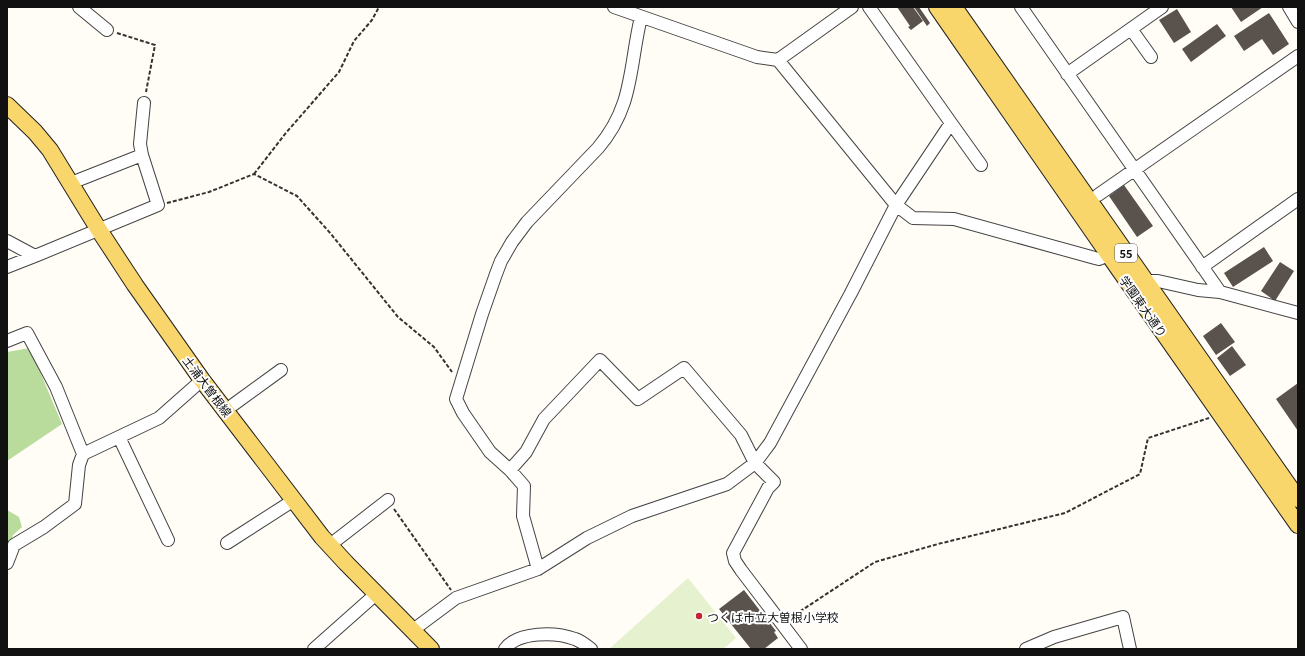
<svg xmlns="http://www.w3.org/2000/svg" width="1305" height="656" viewBox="0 0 1305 656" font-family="Georgia,'Noto Sans JP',serif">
	<rect width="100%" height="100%" fill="#fffdf5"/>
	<path fill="#b9dc9c" d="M30,348L62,424L7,461V352Z
		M7,510L19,517L22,527L13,535L7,558Z"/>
	<path fill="#e6f2cf" d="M688,578L736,638L723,649H609Z"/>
	<path fill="#5a524d" d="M897,7H913L923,21L911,30L908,27L910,26Z
		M914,7H919L930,23L927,26Z
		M1231,7H1263L1241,22Z
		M1177,9L1191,32L1174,43L1159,20Z
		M1269,13L1289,44L1273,55L1262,39L1244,51L1234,36Z
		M1217,24L1226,36L1191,62L1182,49Z
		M1124,185L1153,226L1137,237L1109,196Z
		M1264,247L1273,261L1233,287L1224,273Z
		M1280,262L1294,271L1275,301L1261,291Z
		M1221,323L1235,342L1216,355L1203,336Z
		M1232,346L1246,365L1230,376L1217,358Z
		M1298,383V431L1276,399Z
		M744,590L776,631L774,632L778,638L764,649H751L719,609Z"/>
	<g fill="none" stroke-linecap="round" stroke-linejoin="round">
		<g stroke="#444" stroke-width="14">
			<path id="minor" d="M79,7L107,30
				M614,7L757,57L778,60L896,205L913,218L954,219L1095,258L1099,259L1109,255
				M1021,7L1220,292
				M1289,7L1298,22
				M1131,29L1151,57
				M778,60L852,7
				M1067,74L1162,7
				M951,123L981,165
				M142,155L140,144L144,103
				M1098,195L1298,56
				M7,241L35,256L158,205L142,155L71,183
				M7,267L35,256
				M1202,267L1298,199
				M1146,281H1158L1198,290L1220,292L1298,313
				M7,341L27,333L56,387L83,454
				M226,410L281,370
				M119,437L168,540
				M510,470L526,452L544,419L600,360L638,399L684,368L741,435L755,463L774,482L768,488L733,553L735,561L741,570L801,649
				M227,543L294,500
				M330,545L388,500
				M7,563L14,545L44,527L75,504L79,465L83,454L159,418L202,380
				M538,569L523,516L524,486L510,470L490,452L463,413L456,399L482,314L496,274L501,261L512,242L527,222L598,148C634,106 629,67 641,17
				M413,630L456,598L538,569L587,538L632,516L727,484L755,463L770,443L851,293L896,205L951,123L869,7
				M314,649L376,594
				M505,649C518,631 556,632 575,639C581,641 586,645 591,649
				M1026,649L1054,637L1123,617L1130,649"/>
		</g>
		<g stroke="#222" stroke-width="18">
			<path id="major" d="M937,7L1109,255L1298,525
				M954,7L1298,499
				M7,105L35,132L50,150L99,230L135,285L202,380L322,537L346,563L431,649"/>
		</g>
		<path stroke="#333" stroke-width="2" stroke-dasharray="4 2" stroke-linecap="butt" d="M117,33L155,45L146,92
			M254,174L285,134L339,72L354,41L372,20L379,7
			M167,203L209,192L254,174L297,196L331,234L398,317L434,347L452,372
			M394,509L451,590
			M790,618L875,562L938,544L1065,513L1140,474L1148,438L1209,418"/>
		<use href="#minor" stroke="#fff" stroke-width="12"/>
		<use href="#major" stroke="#f9d66b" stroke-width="16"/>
	</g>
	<circle fill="#c4262e" stroke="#fff" stroke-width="1.5" cx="699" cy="616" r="4"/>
	<g text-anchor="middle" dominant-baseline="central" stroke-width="4" stroke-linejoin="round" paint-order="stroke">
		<rect fill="#fff" stroke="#585858" stroke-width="1" x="1115" y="244" width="22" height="18" rx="3"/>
		<g font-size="11" font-weight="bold" fill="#111">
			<text x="1126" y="253">55</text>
		</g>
		<g font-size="12" fill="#111" stroke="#fff">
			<text transform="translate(1144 306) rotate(55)">学園東大通り</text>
			<text transform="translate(208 386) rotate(53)">土浦大曽根線</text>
		</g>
		<g font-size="12" fill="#111" stroke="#fff" text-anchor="start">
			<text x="707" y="616">つくば市立大曽根小学校</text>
		</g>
	</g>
	<rect width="1305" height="656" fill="none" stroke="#111111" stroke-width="16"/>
</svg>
